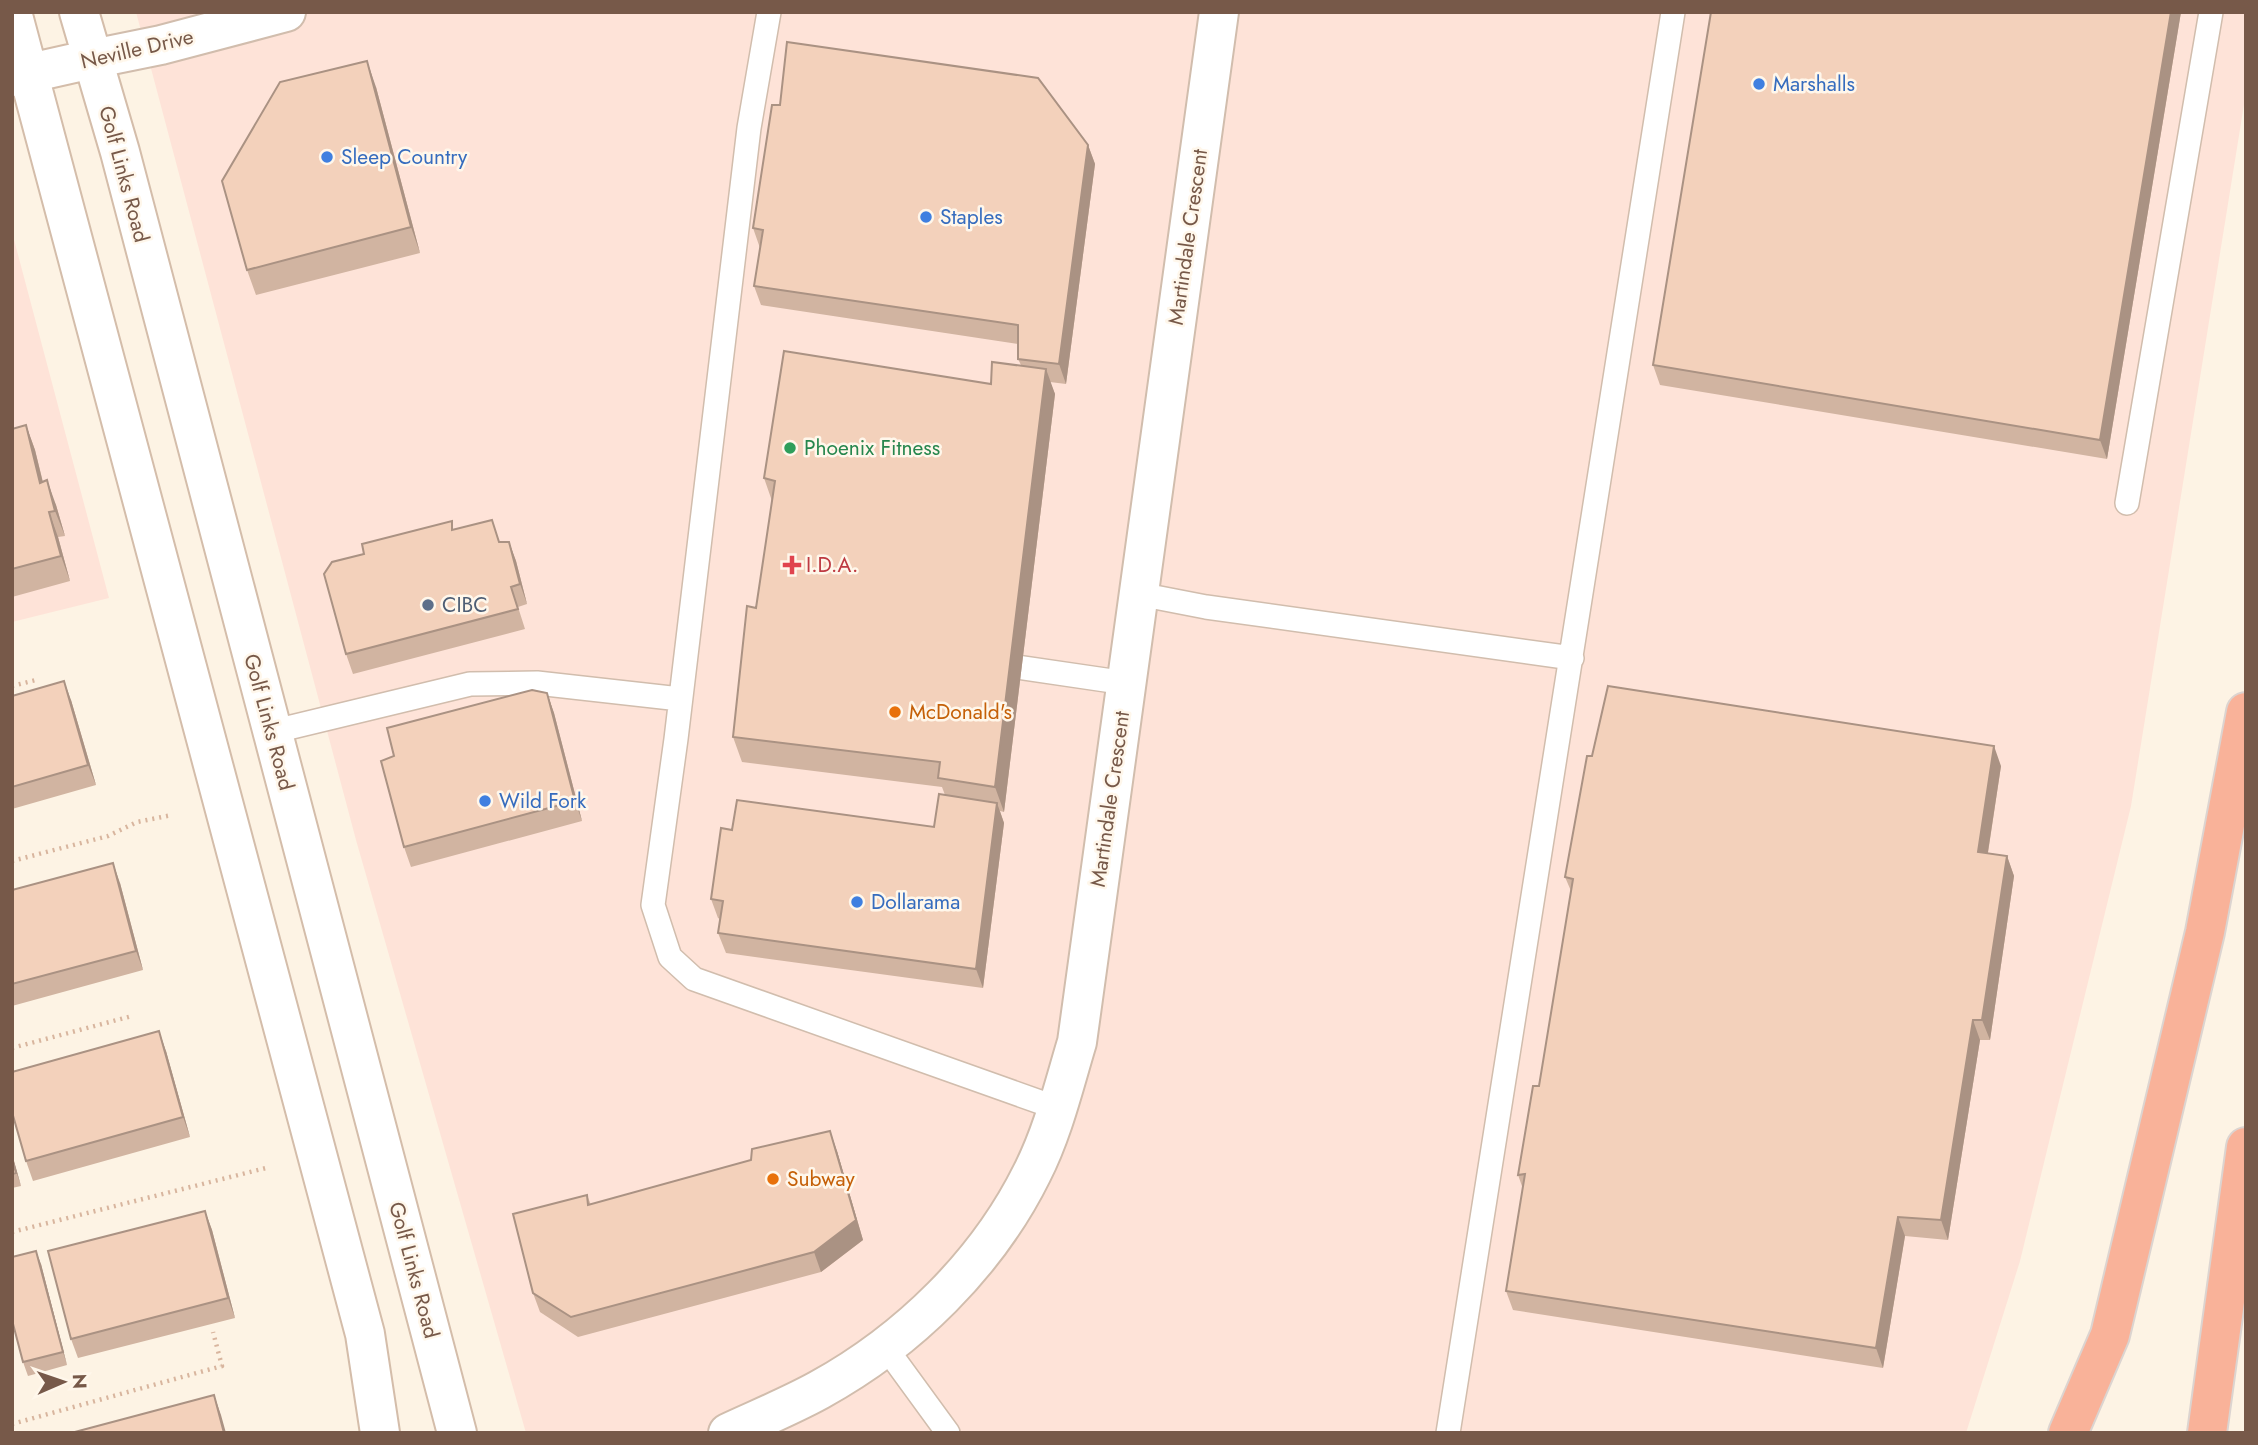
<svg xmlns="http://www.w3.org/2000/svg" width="2258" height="1445" viewBox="0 0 2258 1445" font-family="Jost,sans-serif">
	<rect width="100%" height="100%" fill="#fdf3e4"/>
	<path fill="#fee3d8" d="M136,12H2246V92L2131,806L2020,1261L1966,1433H526L356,840Z
		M12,232L109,598L12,622Z"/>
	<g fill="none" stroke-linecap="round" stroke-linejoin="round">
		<g stroke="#d1bdad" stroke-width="26">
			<path id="lane" d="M769,12L749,128L676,739L653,905L670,957L694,979L1057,1108
				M2127,503L2211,12
				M1139,594L1206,607L1572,658
				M992,659L1004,665L1126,683
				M271,732L470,684L537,683L680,699
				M886,1348L948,1433
				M1448,1433L1673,12"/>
		</g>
		<g stroke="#d1bdad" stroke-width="42">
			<path id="street" d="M92,59L161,45L286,12
				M728,1433C758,1419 790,1406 819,1390C908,1341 987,1264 1032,1173C1053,1132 1064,1085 1077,1042L1219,12"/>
		</g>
		<g stroke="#d4bdaa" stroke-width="42">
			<path id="secondary" d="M12,12L365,1334L380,1433
				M79,12L120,152L457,1433
				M12,77L92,59"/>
		</g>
		<g stroke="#dcd4d0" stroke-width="42">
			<path id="highway" d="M2068,1433L2110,1335L2205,932L2246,712
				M2207,1433L2246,1147"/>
		</g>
		<path stroke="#d8b59e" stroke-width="4.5" stroke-dasharray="2 5" stroke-linecap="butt" d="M12,686L36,680
			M12,861L108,836L137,822L172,815
			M12,1048L132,1016
			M12,1232L266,1168
			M12,1424L222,1366L213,1332"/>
		<use href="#lane" stroke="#fff" stroke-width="23"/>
		<use href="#street" stroke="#fff" stroke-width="38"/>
		<use href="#secondary" stroke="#fff" stroke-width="38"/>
		<use href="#highway" stroke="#f9b299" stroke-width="38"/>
	</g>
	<path fill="#d1b4a1" d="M1711,12H2181L2107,459L1660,385L1653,365Z
		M376,87L420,253L256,295L247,270Z
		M1088,145L1095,164L1066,384L1050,382L1055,394L1004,812L1000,811L1004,823L983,988L726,953L718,933L720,919L718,918L711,899L732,830L934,827L945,795L942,787L742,762L733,737L756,608L772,501L764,478L991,384L1021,365L1018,359V344L761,305L754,286L760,248L753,228Z
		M26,425L35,450L43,482L56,505L65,536L58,537L70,581L12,597V429Z
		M455,529L500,542H509L516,561L527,604L518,607L525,629L353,674L346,654L364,554Z
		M547,693L554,713L582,821L411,867L404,847Z
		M12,696L71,700L96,785L12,809Z
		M2001,766L1988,853L2007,856L2014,876L1990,1040H1980L1948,1240L1905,1236L1883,1368L1513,1310L1506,1291L1523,1189L1518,1175L1539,1086L1571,891L1565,877Z
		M120,883L143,970L12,1006V890Z
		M166,1051L190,1137L33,1181L26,1161Z
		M837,1151L863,1240L821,1272L578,1337L540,1312L533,1293L587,1195L591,1205Z
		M12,1154L21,1186L12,1188Z
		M205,1211L212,1230L235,1318L78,1358L71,1339Z
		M41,1264L67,1365L28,1376L23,1362Z"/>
	<path fill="#aa9283" d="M2171,12H2181L2107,459L2100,440Z
		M367,61L376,87L420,253L411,227Z
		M1088,145L1095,164L1066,384L1059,364Z
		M1046,369L1055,394L1004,812L995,787Z
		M26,425L35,450L49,508L40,483Z
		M47,480L56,505L65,536L55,511Z
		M49,512L58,537L70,581L61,556Z
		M509,542L516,561L527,604L520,584Z
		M64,681L71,700L96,785L88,765Z
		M547,693L554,713L582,821L575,801Z
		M1994,746L2001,766L1985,871L1978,852Z
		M997,803L1004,823L983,988L976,969Z
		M2007,856L2014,876L1990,1040L1982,1020Z
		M113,863L120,883L143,970L136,951Z
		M1973,1020L1980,1040L1948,1240L1941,1220Z
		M159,1031L166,1051L190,1137L183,1117Z
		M830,1131L837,1151L863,1240L821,1272L814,1252Z
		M12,1154L21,1186L12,1159Z
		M205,1211L212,1230L235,1318L228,1298Z
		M1898,1217L1905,1236L1883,1368L1876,1348Z
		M36,1251L41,1264L67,1365L63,1352Z
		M214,1395L221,1415L226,1433H224Z"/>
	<path fill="#f3d1bb" stroke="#aa9283" stroke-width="2" d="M1711,12H2171L2100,440L1653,365Z
		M787,42L1038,78L1088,145L1059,364L1018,359V325L754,286L763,230L753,228L772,105H780Z
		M367,61L411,227L247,270L222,181L280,82Z
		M784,351L991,384L992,362L1046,369L995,787L938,778L940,762L733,737L747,606L756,608L775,481L764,478Z
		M26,425L40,483L47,480L55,511L49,512L61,556L12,569V429Z
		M492,520L499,542H509L520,584L511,587L518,609L346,654L324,574L332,562L364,554L362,544L452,521V530Z
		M64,681L88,765L12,787V696Z
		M1608,686L1994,746L1978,852L2007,856L1982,1020H1973L1941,1220L1898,1217L1876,1348L1506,1291L1525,1174L1518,1175L1533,1086H1539L1573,879L1565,877L1587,756H1592Z
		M532,690L547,693L575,801L404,847L381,761L394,756L387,728Z
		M939,794L997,803L976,969L718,933L723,901L711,899L721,828L732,830L737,800L934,827Z
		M113,863L136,951L12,984V890Z
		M159,1031L183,1117L26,1161L12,1112V1072Z
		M830,1131L856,1220L814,1252L571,1317L533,1293L513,1214L587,1195L588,1205L751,1160L752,1149Z
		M12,1159L16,1173L12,1174Z
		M205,1211L228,1298L71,1339L48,1251Z
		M36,1251L63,1352L23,1362L12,1320V1257Z
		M214,1395L224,1433H71Z"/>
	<g fill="#3f7fe0" stroke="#fff7eb" stroke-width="2.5">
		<circle cx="1759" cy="84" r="7"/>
		<circle cx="327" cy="157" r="7"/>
		<circle cx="926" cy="217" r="7"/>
		<circle cx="485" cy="801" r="7"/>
		<circle cx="857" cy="902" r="7"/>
	</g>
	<circle fill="#2e9e5b" stroke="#fff7eb" stroke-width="2.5" cx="790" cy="448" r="7"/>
	<path fill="#e0444e" stroke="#fff7eb" stroke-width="2.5" d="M788.5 554.5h7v7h7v7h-7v7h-7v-7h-7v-7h7z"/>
	<circle fill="#5c6f8a" stroke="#fff7eb" stroke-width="2.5" cx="428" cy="605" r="7"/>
	<g fill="#e8710a" stroke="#fff7eb" stroke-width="2.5">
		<circle cx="895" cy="712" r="7"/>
		<circle cx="773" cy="1179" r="7"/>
	</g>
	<g text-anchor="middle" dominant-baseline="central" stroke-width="5" stroke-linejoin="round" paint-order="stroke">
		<g font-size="21" fill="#775949" stroke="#fff7eb">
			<text transform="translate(137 49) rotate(-13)">Neville Drive</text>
			<text transform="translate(124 174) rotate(75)">Golf Links Road</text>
			<text transform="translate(1188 237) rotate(-82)">Martindale Crescent</text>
			<text transform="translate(269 722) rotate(75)">Golf Links Road</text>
			<text transform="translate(1110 799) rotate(-82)">Martindale Crescent</text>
			<text transform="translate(414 1270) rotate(75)">Golf Links Road</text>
		</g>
		<g font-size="21" fill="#366cbe" stroke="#fff7eb" text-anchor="start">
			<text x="1773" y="84">Marshalls</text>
			<text x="341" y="157">Sleep Country</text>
			<text x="940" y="217">Staples</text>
			<text x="499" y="801">Wild Fork</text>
			<text x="871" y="902">Dollarama</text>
		</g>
		<g font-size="21" fill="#27864d" stroke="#fff7eb" text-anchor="start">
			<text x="804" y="448">Phoenix Fitness</text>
		</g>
		<g font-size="21" fill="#be3a42" stroke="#fff7eb" text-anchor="start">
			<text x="806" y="565">I.D.A.</text>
		</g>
		<g font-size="21" fill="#4e5e75" stroke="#fff7eb" text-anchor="start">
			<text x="442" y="605">CIBC</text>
		</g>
		<g font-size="21" fill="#c56008" stroke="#fff7eb" text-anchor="start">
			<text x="909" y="712">McDonald's</text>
			<text x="787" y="1179">Subway</text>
		</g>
	</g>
	<rect width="2258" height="1445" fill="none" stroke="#775949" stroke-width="28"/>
	<g transform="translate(63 1382) rotate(88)" stroke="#fff7eb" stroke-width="5" paint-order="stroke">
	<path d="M0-5L12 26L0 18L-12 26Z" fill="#775949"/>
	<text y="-10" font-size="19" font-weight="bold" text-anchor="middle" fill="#775949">N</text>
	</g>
</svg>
